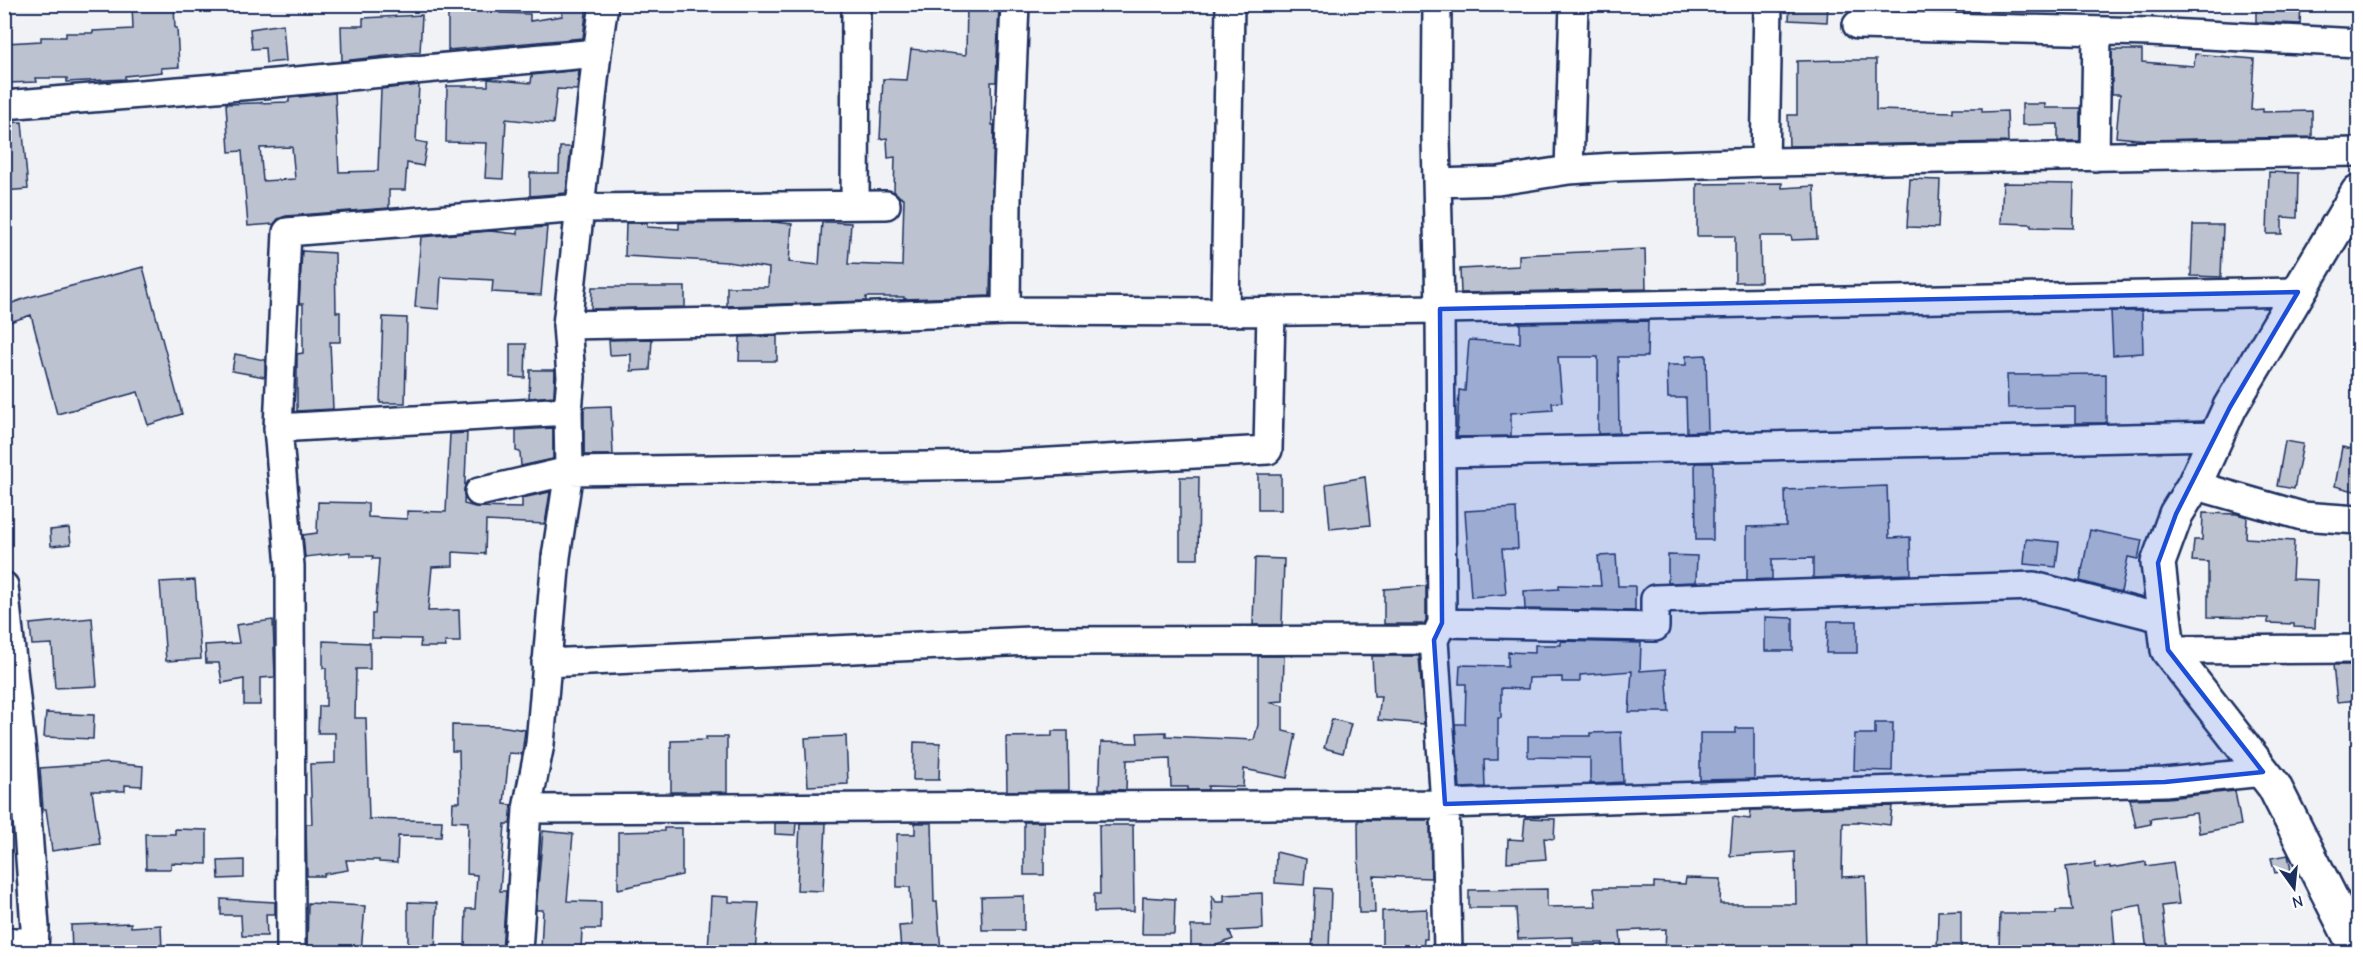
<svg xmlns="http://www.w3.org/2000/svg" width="2363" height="957" viewBox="0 0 2363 957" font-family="'Comic Neue',sans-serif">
	<rect width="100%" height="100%" fill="#f1f2f5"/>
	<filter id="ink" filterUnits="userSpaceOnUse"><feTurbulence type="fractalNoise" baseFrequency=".0167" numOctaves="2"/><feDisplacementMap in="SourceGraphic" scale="12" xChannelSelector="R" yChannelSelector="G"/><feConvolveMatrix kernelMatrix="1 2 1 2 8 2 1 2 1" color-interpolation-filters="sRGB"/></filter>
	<g filter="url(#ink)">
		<path fill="#bcc2d0" stroke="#1b2f5e" stroke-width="1.5" fill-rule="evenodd" d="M132,4H174L175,28H177L179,67L161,68L162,72L125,76V79L67,82V78H36L37,82L7,83L6,43L41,41V37H66V33H93V31L133,29Z
			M468,4H501L500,13L530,14V21L562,16V4H587L583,38L448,50V6Z
			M967,4H999L996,82H991L992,125H994L990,296L904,299V297H866V301L727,306V287H768L769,268L727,262L625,256L626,223H647V227L679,229V223L773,222L792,224L789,262L819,265L822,222H829L851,223L848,264L902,266L904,198L900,197L894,191L895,157L888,158L887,138L880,139L883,79L907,80L911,49L966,55Z
			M1790,4H1828L1827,22L1789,20Z
			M1866,4H1899V10L1866,9Z
			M2256,4H2301L2300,24L2256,22Z
			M422,15L420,52L342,61L341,26H363V18Z
			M283,24L286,61L266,63L265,48L252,49L250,29Z
			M2112,50H2142V62L2194,66L2195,54L2254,59L2251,110L2263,109V112L2312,111V137L2148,140L2116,137L2120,94H2112Z
			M1840,60H1876V110L1953,112V108H1982V112L2007,111L2008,142L1789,146L1788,115H1797V61Z
			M579,70L577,90L557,89L553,124L506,119L503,179L485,178L487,143L446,142L447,86H488V79L531,83L532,75Z
			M419,85L416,141L427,143L423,166L407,163L405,190H389V208L286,216L278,219L274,224L248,226L242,151L229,152L226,104L289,102V98L335,93L339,172L378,171L381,89ZM292,147L295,179L263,181L260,148Z
			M2022,104H2045V108H2080V141H2058V124L2022,125Z
			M22,122L28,189L4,191V123Z
			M560,147H571L566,193L530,196V173H559Z
			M2269,172L2298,173L2297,218L2282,217V234H2267Z
			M1910,179L1940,180L1938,228L1907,227Z
			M1782,183V188L1814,186L1817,239L1792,240L1791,236H1760L1761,282H1735V236H1697V184Z
			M2003,183L2074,184L2073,228L2031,227V224L2001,223Z
			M2193,225H2223L2221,277L2191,276Z
			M547,227L541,295L492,292L493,280L441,277L439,309L415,307L421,237L490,231L518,234V229Z
			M1645,249L1646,289L1461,293L1460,269L1519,266V255Z
			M302,251L335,253L336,312H340V342H330L333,409L297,411V354L303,353V304H299Z
			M143,267L182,414L148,425L138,392L57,414L31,315L4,324V306L26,298Z
			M592,287H685V307L591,309Z
			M2111,311H2142L2143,353L2113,355Z
			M383,317L407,318L405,403H380Z
			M1648,321L1647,357H1618L1619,433L1598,434V357H1558L1562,402L1552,403L1553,410L1511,413V436L1457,437L1459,390L1465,391L1469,340L1520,343V323Z
			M777,336V361H739L740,337Z
			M652,339L650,370L631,371V354L610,355L609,340Z
			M510,344H526L525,378L510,377Z
			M235,354L265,360V377L232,371Z
			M1706,355L1708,431L1687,432L1686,398H1668L1667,365H1686V356Z
			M530,370H555L554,396L529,398Z
			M2106,374V423H2075V407L2008,408L2007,375Z
			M611,406L613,455H584V407Z
			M553,428V459L521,466L520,452L516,451V430Z
			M467,433L464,504L475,507L522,508V498L550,492L545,524L486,521L485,554L453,552V566L432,567L428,611L459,610L460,642H445L446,647H420L421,639L372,638V614H375L379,559H372L373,556H350V552L305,557L303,535L317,533L318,502L368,503V517L407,519V511L446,512L450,434Z
			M2285,441L2303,444L2294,489L2277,486Z
			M2342,447L2358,450V492L2335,486Z
			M1695,463H1713V540H1696Z
			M1258,474H1281V510H1258Z
			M1180,477H1199L1198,559H1180Z
			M1365,477L1370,525L1330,529L1326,484Z
			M1887,486L1889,538L1910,537L1911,574L1813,578V558L1772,559V579L1747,580V527L1786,526L1785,490Z
			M1516,508L1518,549H1502L1506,594L1471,597L1465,511Z
			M2203,513L2237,514L2247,517L2246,538L2294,541L2292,579L2317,580L2315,628L2294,627V624L2268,623V618L2208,617V562L2192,561L2194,540H2202Z
			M69,528L71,544L51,546L50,530Z
			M2090,530L2142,540L2138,559L2128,557L2121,592L2080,581Z
			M2026,539L2059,542L2056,567L2024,564Z
			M1616,555L1618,586H1635V611L1525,609L1524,591L1559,589V585L1601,586L1598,556Z
			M1668,555L1697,556L1696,582L1668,583Z
			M1255,558L1284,559L1282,625H1253Z
			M195,580L201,659L166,661L160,582Z
			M1426,586V620L1424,624H1384V589Z
			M1765,617L1793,618V651H1765Z
			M92,618L97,686L55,688L52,644L32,645L30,624Z
			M273,620L275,677L260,678V705H244V679L222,683L219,663H206L205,645L239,643L236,625Z
			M1828,621H1857V653H1826Z
			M323,641L370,643V669H356L355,718H366L369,819L442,821L441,837L398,836L397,863L379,862V860H346L348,870L324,874V876H307L306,824H312L310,764L335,763V733H318L319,706H326V668H323Z
			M1561,641L1641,643L1640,671L1666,669L1669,712H1629L1632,671L1580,675V682H1562V677L1529,678L1528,689L1501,688V718H1498V760H1484L1485,787L1460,788L1455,724H1465L1466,684H1459L1460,665L1508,666V652L1535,653V645H1561Z
			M1258,656H1284L1283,701L1269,702L1283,706V731L1296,734L1287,778L1244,769L1243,787L1208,786V790H1188V787H1171L1170,758L1127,760L1126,790L1099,789L1101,742L1138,743L1137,733L1166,732V736L1254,740L1258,725Z
			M1372,656H1419L1424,724L1378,720L1381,696H1374Z
			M2333,665H2358V700L2337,702Z
			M46,713L94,715L93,739L44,737Z
			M1332,719L1351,724L1343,753L1324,748Z
			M1875,723H1893L1892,771L1854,770L1855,734H1875Z
			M452,725L499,726L525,730L522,754L509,753L504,804L512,805L510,824H505L500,891H506L502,952H465L466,909H475L477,875L467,874L468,822L452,821L453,802H460L459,751H452Z
			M1736,728H1754V779L1700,780V733H1736Z
			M1052,731H1068L1069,790L1007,791L1006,737L1052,736Z
			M1621,732L1623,782L1590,784V758L1528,757V736H1590V733Z
			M846,736L848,784L808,786L805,738Z
			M706,737H727V792H671V741L706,740Z
			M914,742L940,743L939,780H913Z
			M109,763L143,766L142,786L125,785V791H92L100,844L52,851L46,809H43L40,768Z
			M2235,791L2241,825L2199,833L2196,813L2150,819L2151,824L2136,827L2130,799L2167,798Z
			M1892,806L1890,825L1858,821V823H1843L1842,877L1866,876L1868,949L1816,952H1792L1791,947L1744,949L1745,952L1665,949L1666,929L1620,931L1622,952H1603V943H1573V937L1518,939L1516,908H1469V890L1547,889V907L1596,906L1594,888H1654V882L1685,884L1686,878L1721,879L1720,904H1796L1795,852L1730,856L1733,817L1750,819L1751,810Z
			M1525,818L1555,819L1554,839L1544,838L1546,859L1507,862L1508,839L1523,840Z
			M1358,820H1430L1431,878L1374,876L1375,913H1359Z
			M1024,822H1044V875H1024Z
			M775,823H796L795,835L775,834Z
			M800,823H826L823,891L797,890Z
			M915,823H932L934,902H937L941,952H914V949L901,950L899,926L912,925L910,887H897V834H915Z
			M1099,825H1133L1134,911L1094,912V894H1100Z
			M664,828H682V875L618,889V832L664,831Z
			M175,829L207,830V864L171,863V869H146L145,834H175Z
			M543,831L573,834L567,901L601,902V929H582L581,950L541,949L543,910H536Z
			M1276,852L1306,859L1304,885L1275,883Z
			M2288,855L2291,870L2275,873L2271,858Z
			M244,860V878L219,879L218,861Z
			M2146,862V866L2173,862L2179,904L2162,906L2167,949L2147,951L2141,905L2112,910L2115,947L2093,949V952H2027V949H1999L2000,914H2056V911H2072L2066,867L2095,863L2096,868L2110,866V868Z
			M1315,888L1331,889L1329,952H1312Z
			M1262,893L1263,929L1229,931L1233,939L1217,945V952H1191V926H1213L1212,895L1216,902H1224V895Z
			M711,896L729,897V902L759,903L755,952H708Z
			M1024,896V930H982L981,897Z
			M1143,897L1175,899L1174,934H1142Z
			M221,899L275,902V914H266L267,936H242L241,915H221Z
			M408,902L437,903L435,952H408Z
			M308,903L365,906L361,952H307Z
			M1427,909V939H1424L1423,951L1382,949V911Z
			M1961,910V952H1937L1938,911Z
			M131,923V927L161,925L162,952H72L71,925Z"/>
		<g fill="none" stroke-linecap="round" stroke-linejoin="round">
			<g stroke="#1b2f5e" stroke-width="32">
				<path id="minor" d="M1015,4L1007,198L1006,311L1225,312L1440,309L1442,623L1655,627V599L2034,586L2165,619
					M1437,4L1436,137L1440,309L2298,292
					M1857,25L2150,32L2358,43
					M4,105L253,85L597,53L604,4
					M2095,157L2097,31
					M1765,162L1768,4
					M1569,170L1574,4
					M1437,183L1498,181L1569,170L1614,167L1765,162L2358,152
					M855,205L856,4
					M1225,312L1230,4
					M567,325L724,322L1006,311
					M278,428L568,411L571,377L567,325L597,53
					M1441,453L2217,436
					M2194,485L2302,516L2358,520
					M479,492L569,471L568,411
					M4,586L23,763L35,927L34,952
					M1442,623L1434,640L1445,804L1448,952
					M2168,650L2358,649
					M546,663L1030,641L1434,640
					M527,809L1445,804L2165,782L2263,772
					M4,942H34
					M291,952L290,566L278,428L287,232L581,208L886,205
					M518,952L527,809L540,744L556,557L569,471L997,465L1268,450L1271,311"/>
			</g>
			<g stroke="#1b2f5e" stroke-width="38">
				<path id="major" d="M2358,192L2230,407L2194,485L2176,514L2158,563L2168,650L2274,786L2358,952"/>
			</g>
			<use href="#minor" stroke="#fff" stroke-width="27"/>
			<use href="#major" stroke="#fff" stroke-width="33"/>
		</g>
	</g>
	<path fill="#1d4ed8" fill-opacity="0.2" stroke="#1d4ed8" stroke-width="4.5" stroke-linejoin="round" d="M2298,292L2230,407L2176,514L2158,563L2168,650L2263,772L2165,782L1445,804L1434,640L1442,623L1440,309Z"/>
	<rect width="2363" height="957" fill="none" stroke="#fff" stroke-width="24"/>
	<rect x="12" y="12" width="2339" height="933" fill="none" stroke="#1b2f5e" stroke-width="2" filter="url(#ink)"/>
	<g transform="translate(2294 888) rotate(165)" stroke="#ffffff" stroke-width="4.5" paint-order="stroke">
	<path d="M0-4.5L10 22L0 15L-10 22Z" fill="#1b2f5e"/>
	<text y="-9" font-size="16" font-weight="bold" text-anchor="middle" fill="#1b2f5e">N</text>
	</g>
</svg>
